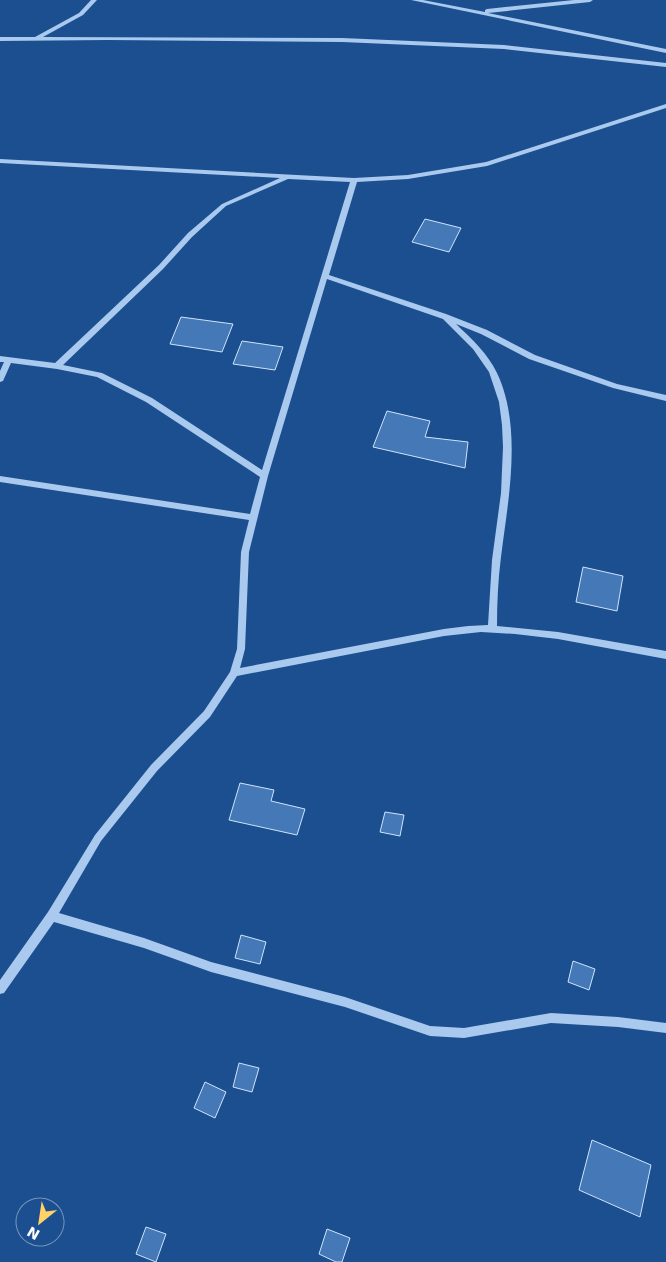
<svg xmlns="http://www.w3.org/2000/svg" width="666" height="1262" viewBox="0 0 666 1262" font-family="'DejaVu Sans',sans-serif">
	<rect width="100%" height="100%" fill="#1b4f8f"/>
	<path fill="#4478b7" stroke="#cfe3fa" d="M425,219L461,228L449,252L412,242Z
		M181,317L233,324L222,352L170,344Z
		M242,341L283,347L275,370L233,364Z
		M387,411L430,421L425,437L468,442L465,468L373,447Z
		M583,567L623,576L617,611L576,602Z
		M240,783L274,790L271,801L305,809L297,835L229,820Z
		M385,812L404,815L400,836L380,832Z
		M241,935L266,942L260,964L235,958Z
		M573,961L595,969L589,990L568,982Z
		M239,1063L259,1068L252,1092L233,1087Z
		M205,1082L226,1092L215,1118L194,1108Z
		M592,1140L651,1165L640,1217L579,1190Z
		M146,1227L166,1234L156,1262L136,1254Z
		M327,1229L350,1238L342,1262H336L319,1254Z"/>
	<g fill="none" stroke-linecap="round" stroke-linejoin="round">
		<path fill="#a9c9ee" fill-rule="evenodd" d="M91,0H97L83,15L43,37L342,38L504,45L666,63V67L504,49L342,42L108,40L0,41V37H35L79,13Z
			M411,0H423L485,12V10L487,9L574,0H593L590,2L488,13L666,49V53Z
			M666,104V108L487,166L408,179L357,182L329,275L446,314L487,330L535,355L617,384L666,395V401L613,388L529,359L481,334L456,324C472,339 488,354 497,373C523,428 508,500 501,557C498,580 497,603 497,626L558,632L666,651V659L558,639L515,634L481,632L444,636L237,676L210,717L157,771L101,841L59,913L144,938L211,962L345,997L430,1026L464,1028L551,1013L618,1017L666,1023V1033L618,1027L551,1023L464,1038L430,1036L345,1007L211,972L144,948L54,922L4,993L0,994V980L48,912L95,835L151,765L204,711L230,672L237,649L241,552L249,520L0,482V476L250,514L260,477L146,402L97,377L57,369L11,363L3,381L0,382V371L4,362H0V356L55,363L159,265L188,233L222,204L280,178L0,163V159L354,178L408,175L486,162ZM288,179L350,182L262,470L152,398L102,373L63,365L163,269L192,237L226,206ZM327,279L443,319L473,349L489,372L499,402L502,425L503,447L501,493L492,560L488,625L468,626L444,629L240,668L245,649L249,552L268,476Z"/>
	</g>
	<g transform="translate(40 1222) rotate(210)"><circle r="24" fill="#1b4f8f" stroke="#7695bc"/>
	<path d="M0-4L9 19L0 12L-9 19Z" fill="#ffd166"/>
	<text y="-8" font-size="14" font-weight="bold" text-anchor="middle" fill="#ffffff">N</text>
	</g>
</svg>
